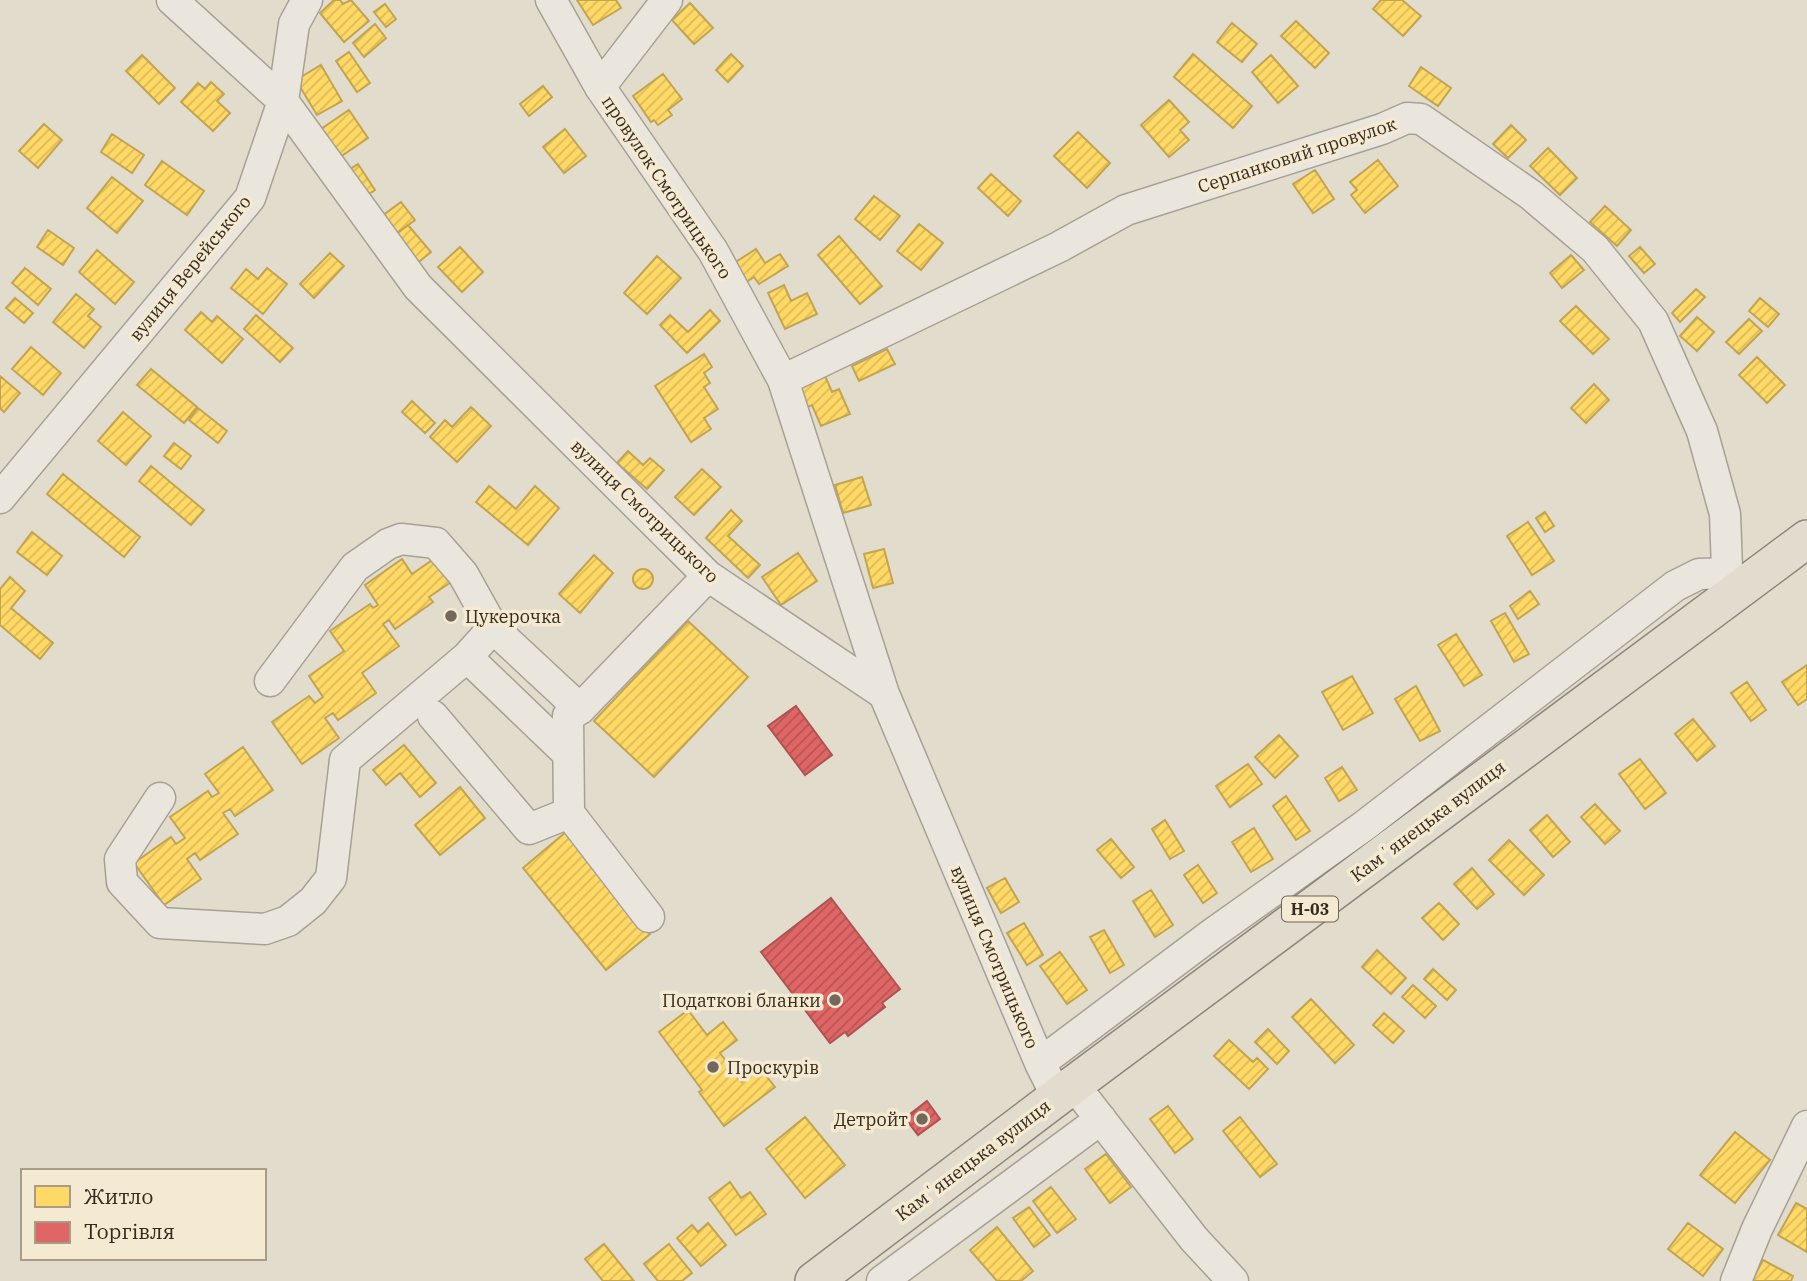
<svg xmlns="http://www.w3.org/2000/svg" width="1807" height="1281" viewBox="0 0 1807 1281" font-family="'IBM Plex Serif',serif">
	<defs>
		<pattern id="homes-hatch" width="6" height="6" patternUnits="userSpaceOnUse" patternTransform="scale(1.75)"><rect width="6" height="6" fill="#ffd966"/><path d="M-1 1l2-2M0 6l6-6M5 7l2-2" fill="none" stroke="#dbba58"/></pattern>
		<pattern id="shops-hatch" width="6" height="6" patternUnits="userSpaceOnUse" patternTransform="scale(1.75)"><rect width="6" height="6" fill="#e06666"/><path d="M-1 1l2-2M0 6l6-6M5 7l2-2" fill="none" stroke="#b65453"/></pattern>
	</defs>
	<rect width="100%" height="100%" fill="#e2dccc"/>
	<path fill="url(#homes-hatch)" stroke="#c3a450" stroke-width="2" d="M334,0H340L343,4L351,0L369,21L344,42L320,13Z
		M577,0H616L621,8L593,25Z
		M1381,0H1402L1421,16L1403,36L1373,9Z
		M690,3L713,28L694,44L672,20Z
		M385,4L396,19L386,27L374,12Z
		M1296,21L1329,53L1315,68L1281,36Z
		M1232,23L1257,44L1242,62L1217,42Z
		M375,24L386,38L364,57L353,43Z
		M349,52L370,83L357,92L336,61Z
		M731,54L743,66L728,82L716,70Z
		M1193,54L1252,106L1233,128L1174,77Z
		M142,55L175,88L159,104L126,71Z
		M1271,55L1298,86L1278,103L1252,72Z
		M321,65L342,101L317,115L296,80Z
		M1421,67L1451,88L1438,106L1409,86Z
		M663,74L682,99L668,110L672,115L658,125L654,120L651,122L633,96Z
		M211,82L224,94L217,101L230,113L213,131L181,102L198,83L205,89Z
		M543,86L552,97L529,116L520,104Z
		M1169,100L1189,122L1180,130L1189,140L1169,157L1141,125Z
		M349,110L368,138L337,159L318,131Z
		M44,124L62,140L38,168L19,151Z
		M1511,125L1526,140L1508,158L1493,144Z
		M565,129L586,156L564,173L543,147Z
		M1078,132L1110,163L1087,188L1054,156Z
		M112,134L144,155L132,173L101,152Z
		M1548,148L1577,178L1560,195L1530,166Z
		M1378,160L1398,186L1365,213L1351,195L1357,190L1350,182Z
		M162,161L204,191L187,215L145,185Z
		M358,164L375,190L360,200L343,174Z
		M1315,170L1334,199L1313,213L1293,184Z
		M991,174L1021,201L1008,216L978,188Z
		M112,177L143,201L117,233L87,208Z
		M874,196L900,216L880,240L855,219Z
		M401,202L415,220L392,237L378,219Z
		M1605,206L1631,230L1617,246L1590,222Z
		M919,224L943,243L921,270L897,251Z
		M408,225L431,252L415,265L392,237Z
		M48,230L74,248L63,265L37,247Z
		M839,236L882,286L860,304L818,255Z
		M460,247L483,272L462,292L438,267Z
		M1640,247L1655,264L1644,273L1629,256Z
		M756,249L765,263L780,254L788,266L759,284L754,277L743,284L731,265Z
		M97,250L134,282L115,304L79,272Z
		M330,253L344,266L314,298L300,284Z
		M1571,255L1584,270L1562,288L1550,273Z
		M657,256L681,278L647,314L624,293Z
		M25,268L51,289L38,305L12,283Z
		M267,268L287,284L263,314L231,288L246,269L258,279Z
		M784,285L791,301L807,293L817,314L785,329L768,293Z
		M1696,289L1705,297L1680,322L1672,313Z
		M76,294L94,309L88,316L101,327L84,348L53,322Z
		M15,298L33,313L24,323L6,308Z
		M1760,298L1779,314L1768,327L1749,311Z
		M1576,306L1609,339L1593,354L1560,321Z
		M710,310L720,321L687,353L660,325L670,315L688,332Z
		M201,312L212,322L217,316L243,339L222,363L185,330Z
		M256,315L293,348L280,362L244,329Z
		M1697,317L1714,332L1697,351L1680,336Z
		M1749,319L1762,331L1739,354L1726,342Z
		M31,347L61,373L43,395L12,369Z
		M887,349L895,364L859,381L852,366Z
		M704,354L712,367L704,373L710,383L704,387L718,409L704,418L711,429L691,442L655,386Z
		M1757,357L1785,385L1767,403L1739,375Z
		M151,369L197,407L184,423L137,385Z
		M0,376L20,393L4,412L0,408Z
		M825,376L832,392L839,389L850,414L821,426L812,405L803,409L794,388Z
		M1594,384L1609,400L1586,423L1571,408Z
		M412,401L435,423L425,433L402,412Z
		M471,407L491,426L457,462L430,437L445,420L452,427Z
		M198,408L227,431L218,443L189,420Z
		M123,412L151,436L126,465L98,441Z
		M174,443L191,456L181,469L164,456Z
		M628,451L643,465L650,458L664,470L647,489L617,463Z
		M151,466L204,510L191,525L139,481Z
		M702,469L721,487L694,515L675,497Z
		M63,474L140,537L124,557L47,494Z
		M862,477L871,505L843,513L835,485Z
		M489,486L516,509L535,486L559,508L528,545L476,502Z
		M731,510L742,521L728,536L760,565L748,578L706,538Z
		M1545,512L1554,526L1545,532L1536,518Z
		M1528,522L1554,561L1532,575L1507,536Z
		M32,532L62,556L47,575L17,552Z
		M884,549L893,583L873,588L864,554Z
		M798,553L817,581L781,605L762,577Z
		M441,554L457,578L429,597L433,602L395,629L389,620L383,624L399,646L362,673L376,693L338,720L333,713L325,718L339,738L302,764L272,722L309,696L315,703L323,697L309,676L344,651L330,631L370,604L373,608L378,605L365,585L402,559L412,574Z
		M594,555L613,573L580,613L559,594Z
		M633 579a10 10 0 1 1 20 0a10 10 0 1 1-20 0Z
		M10,577L25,591L11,608L53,643L40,659L0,625V589Z
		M1530,591L1539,604L1518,619L1510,606Z
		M1505,613L1529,654L1514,662L1491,621Z
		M688,621L748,677L654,777L594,721Z
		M1456,634L1482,675L1464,686L1438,645Z
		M1807,665V699L1798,705L1782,682Z
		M1352,676L1373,713L1343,730L1322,692Z
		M1747,682L1766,710L1751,721L1731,693Z
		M1416,686L1440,731L1420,741L1395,699Z
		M1693,719L1715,746L1697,761L1675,734Z
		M1279,735L1298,756L1275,778L1255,757Z
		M404,745L436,783L420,797L400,773L386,785L373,770Z
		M243,747L273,790L235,816L230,809L223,813L238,834L200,860L195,853L187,859L201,879L164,905L134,863L171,837L176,844L185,838L170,817L208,791L212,797L219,793L205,774Z
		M1640,759L1666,793L1645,809L1619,774Z
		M1248,764L1262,784L1230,807L1216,786Z
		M1342,767L1357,790L1339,801L1325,778Z
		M460,787L485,818L440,855L415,825Z
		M1286,796L1310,831L1296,840L1273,806Z
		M1595,804L1620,831L1605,844L1581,817Z
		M1547,815L1570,842L1553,857L1530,830Z
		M1165,820L1184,851L1170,859L1152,829Z
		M1254,828L1273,859L1251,872L1232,842Z
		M566,832L650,934L606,970L523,868Z
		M1111,839L1134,867L1121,878L1097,850Z
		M1509,840L1544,875L1524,895L1489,860Z
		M1198,865L1217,893L1203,903L1184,875Z
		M1472,868L1494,894L1477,909L1454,884Z
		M1005,878L1019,902L1001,913L987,888Z
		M1151,890L1173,925L1155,937L1133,901Z
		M1439,903L1459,924L1443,940L1422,918Z
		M1024,923L1043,955L1027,965L1007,933Z
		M1104,930L1124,965L1110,973L1090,937Z
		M1377,950L1406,978L1391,994L1362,967Z
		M1060,952L1087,990L1067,1004L1040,966Z
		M1433,969L1456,990L1447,1000L1424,979Z
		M1413,985L1436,1006L1425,1018L1402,997Z
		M1311,999L1354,1045L1335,1063L1292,1017Z
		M688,1010L707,1035L723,1022L737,1040L720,1053L742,1082L760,1068L775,1087L724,1126L699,1092L702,1090L659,1032Z
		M1384,1013L1404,1031L1393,1043L1373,1025Z
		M1268,1029L1289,1051L1277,1064L1255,1042Z
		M1229,1040L1253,1062L1257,1058L1268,1069L1249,1089L1214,1056Z
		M1168,1106L1193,1139L1175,1153L1150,1119Z
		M805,1117L845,1165L805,1198L766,1149Z
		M1240,1117L1277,1164L1260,1177L1223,1131Z
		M1735,1132L1770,1160L1735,1203L1700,1175Z
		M1106,1154L1131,1187L1110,1203L1085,1169Z
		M730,1182L741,1198L750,1192L766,1214L736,1235L709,1198Z
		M1051,1187L1076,1219L1057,1233L1033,1201Z
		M1796,1203L1807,1209V1252L1778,1235Z
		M1029,1207L1050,1235L1034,1247L1013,1218Z
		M708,1223L726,1245L701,1266L677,1238L692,1225L698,1232Z
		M1688,1223L1723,1249L1703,1276L1668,1249Z
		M997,1227L1033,1271L1021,1281H997L970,1250Z
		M604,1244L634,1281H603L585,1259Z
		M669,1244L692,1273L682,1281H658L644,1264Z
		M1763,1260L1793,1276L1791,1281H1752Z"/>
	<path fill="url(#shops-hatch)" stroke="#ad5450" stroke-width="2" d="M796,706L832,755L805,775L768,726Z
		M831,898L900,989L882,1003L885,1007L848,1036L845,1032L830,1043L761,952Z
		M927,1101L940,1119L918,1135L905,1118Z"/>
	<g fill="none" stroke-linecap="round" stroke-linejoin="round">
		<g stroke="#a7a195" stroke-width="33">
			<path id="minor" d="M172,0L283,101L418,287L708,576L884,694L1040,1063L1057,1097
				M551,0L600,87L713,251L783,380L884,694
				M600,87L667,0
				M783,380L1059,247L1126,210L1382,129L1407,118L1421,119L1531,195L1595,249L1653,321L1702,431L1725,514L1728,597
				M0,498L250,198L283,101L294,24L307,0
				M467,657L567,753
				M270,681L355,567L388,544L401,539L436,543L463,574L493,628L580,709L708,576
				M580,709L568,716L569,813L649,917
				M433,716L529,829L569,813
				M160,798L120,859L122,882L160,923L265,929L288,921L313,901L331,878L345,760L467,657L493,628
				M1040,1063L1212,934L1364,826L1675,586L1699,574L1727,573
				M1074,1085L1194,1239L1233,1281
				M882,1281L1101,1119
				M1736,1281L1757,1229L1807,1126"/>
		</g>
		<g stroke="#8d867c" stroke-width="40">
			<path id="major" d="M814,1281L1057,1097L1807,539"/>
		</g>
		<use href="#minor" stroke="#eae6dd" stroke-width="30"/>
		<use href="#major" stroke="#e2dccf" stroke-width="37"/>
	</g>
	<g fill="#72685b" stroke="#f4e9d1" stroke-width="2.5">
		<circle cx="451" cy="616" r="7"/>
		<circle cx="835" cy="1000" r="7"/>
		<circle cx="713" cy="1067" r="7"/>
		<circle cx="922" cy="1119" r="7"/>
	</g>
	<g text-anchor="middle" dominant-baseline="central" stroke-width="7" stroke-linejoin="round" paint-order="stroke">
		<rect fill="#f4e9d1" stroke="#6f6354" stroke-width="2" x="1282" y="896.5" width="56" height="25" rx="5"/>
		<g font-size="16" font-weight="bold" fill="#36291e">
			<text x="1310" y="909">Н-03</text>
		</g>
		<g font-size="18" fill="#36291e" stroke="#f4e9d1">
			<text transform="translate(1297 155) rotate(-18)">Серпанковий провулок</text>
			<text transform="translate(667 187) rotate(56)">провулок Смотрицького</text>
			<text transform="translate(190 268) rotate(-51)">вулиця Верейського</text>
			<text transform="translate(645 511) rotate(44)">вулиця Смотрицького</text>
			<text transform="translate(1428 821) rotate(-37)">Камʼянецька вулиця</text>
			<text transform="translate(995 957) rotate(67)">вулиця Смотрицького</text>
			<text transform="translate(973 1160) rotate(-37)">Камʼянецька вулиця</text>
		</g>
		<g font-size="18" fill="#36291e" stroke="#f4e9d1" text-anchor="start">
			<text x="465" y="616">Цукерочка</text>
			<text x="821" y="1000" text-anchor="end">Податкові бланки</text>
			<text x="727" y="1067">Проскурів</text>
			<text x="908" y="1119" text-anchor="end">Детройт</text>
		</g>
	</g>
	<rect x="21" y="1169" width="245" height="91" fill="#f4e9d1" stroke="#a89c89" stroke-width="2"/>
	<rect x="35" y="1186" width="35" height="21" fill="#ffd966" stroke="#a89c89" stroke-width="2"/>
	<text x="84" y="1204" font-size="21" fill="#36291e">Житло</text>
	<rect x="35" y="1222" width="35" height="21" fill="#e06666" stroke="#a89c89" stroke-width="2"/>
	<text x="84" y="1239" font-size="21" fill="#36291e">Торгівля</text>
</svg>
